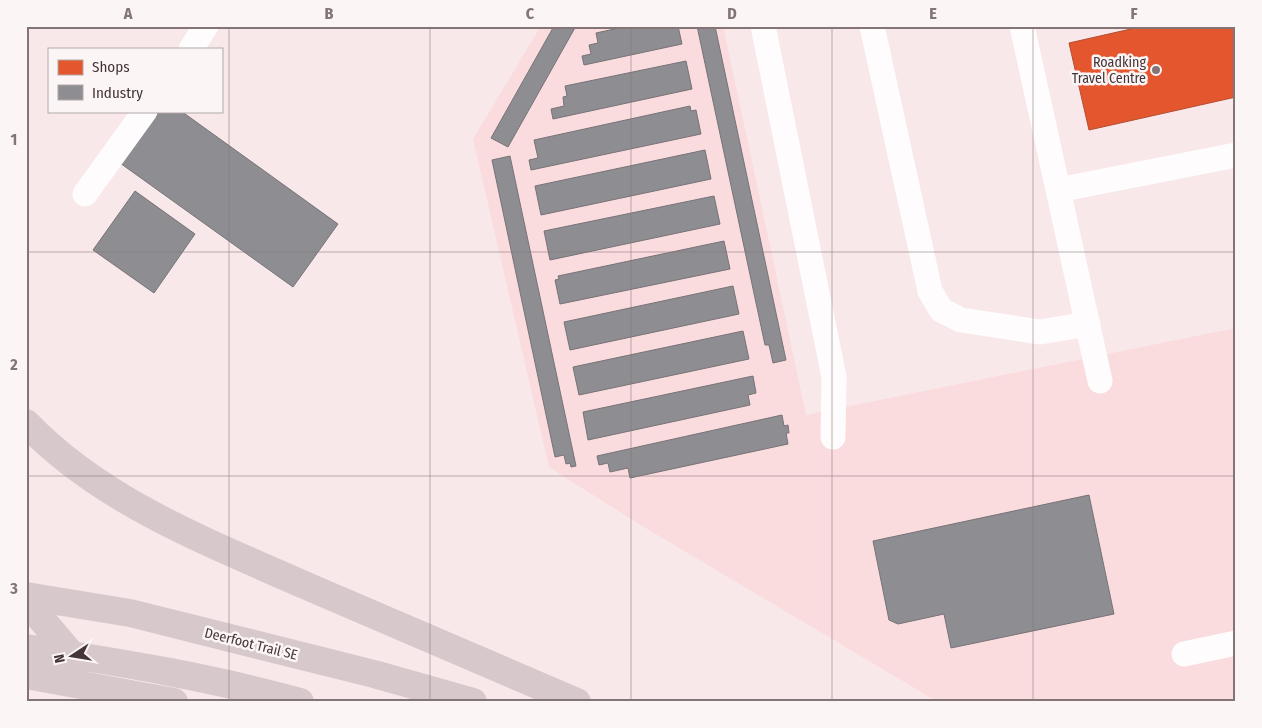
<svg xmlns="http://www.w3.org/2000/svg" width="1262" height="728" viewBox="0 0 1262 728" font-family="'Fira Sans Condensed',sans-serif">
	<rect width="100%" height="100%" fill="#f8e8ea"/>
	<path fill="#fadbde" d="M541,26H723L806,415L1236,328V702H938L639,524L549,467L473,139Z"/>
	<path fill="#e4572e" stroke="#b44d31" d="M1144,26H1236V97L1089,130L1069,43Z"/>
	<path fill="#8d8d92" stroke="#777377" d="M554,26H576L508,147L491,138Z
		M628,26H678L682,44L584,65L582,56L591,54L589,45L598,43L596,33Z
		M697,26H715L786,360L773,363L769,345H765Z
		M686,61L692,89L553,119L551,109L564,106L563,97L567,96L565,86Z
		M690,106L691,111L696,110L701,134L531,170L529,160L538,158L534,140Z
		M158,111H181L338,224L293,287L120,163Z
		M705,150L711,179L541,215L535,186Z
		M510,156L576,466L571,467L570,463L566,464L564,455L555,457L492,160Z
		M135,191L195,234L154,293L93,250Z
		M714,196L720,224L550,260L544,231Z
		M724,241L730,269L560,304L555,280L559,279L558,276Z
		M733,286L739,314L570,350L564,322Z
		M743,331L749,359L579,395L573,367Z
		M753,376L756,393L748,395L750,405L588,440L583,412Z
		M782,415L784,426L788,425L789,433H786L788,444L630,478L628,468L610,472L608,463L599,465L597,456Z
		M1089,495L1114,614L951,648L944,614L898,624L889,620L873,541Z"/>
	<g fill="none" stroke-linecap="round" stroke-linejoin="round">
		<path stroke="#fefcfc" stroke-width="25" d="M763,26L834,377L833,437
			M872,26L930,291L941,310L961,320L1040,332L1088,324
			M1022,26L1100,381
			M191,49L206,26
			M1058,190L1236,155
			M85,194L145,111
			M1184,654L1236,643"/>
		<path stroke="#d7c9cb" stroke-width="28" d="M26,423C103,503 210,543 309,587C399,625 488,664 577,702
			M26,596L130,613L374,674L473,702
			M26,601L77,661
			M26,648C118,662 210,677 300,702
			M26,675L174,702"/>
	</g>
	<path fill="none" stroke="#837476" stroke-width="1" stroke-opacity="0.55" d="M229,26V702M430,26V702M631,26V702M832,26V702M1033,26V702M26,252H1236M26,476H1236"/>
	<circle fill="#837476" stroke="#fcf5f5" stroke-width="2" cx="1156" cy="70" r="5"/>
	<g text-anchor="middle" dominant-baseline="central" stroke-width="5" stroke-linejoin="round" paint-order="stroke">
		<g font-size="14" fill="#443638" stroke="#fcf5f5" text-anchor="end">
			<text x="1146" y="62">Roadking<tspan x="1146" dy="16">Travel Centre</tspan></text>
		</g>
		<g font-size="14" fill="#443638" stroke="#fcf5f5">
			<text transform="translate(251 644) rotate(14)">Deerfoot Trail SE</text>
		</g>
	</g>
	<rect width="1262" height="728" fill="none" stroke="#fcf5f5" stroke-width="55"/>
	<rect x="48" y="48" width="175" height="65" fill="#fcf5f5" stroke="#b2a9a9"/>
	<rect x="58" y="60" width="25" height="15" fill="#e4572e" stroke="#b2a9a9"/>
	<text x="92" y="72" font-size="15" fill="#443638">Shops</text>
	<rect x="58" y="85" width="25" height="15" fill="#8d8d92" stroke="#b2a9a9"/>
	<text x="92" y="98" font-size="15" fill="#443638">Industry</text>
	<g transform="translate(72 656) rotate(258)" stroke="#fcf5f5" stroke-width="4" paint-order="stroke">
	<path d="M0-4L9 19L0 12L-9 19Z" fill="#443638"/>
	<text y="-8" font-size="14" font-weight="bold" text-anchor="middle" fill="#443638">N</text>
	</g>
	<rect x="28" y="28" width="1206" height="672" fill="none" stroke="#837476" stroke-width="2"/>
	<g font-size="16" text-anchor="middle" font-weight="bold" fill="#837476">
		<text x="128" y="19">A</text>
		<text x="329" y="19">B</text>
		<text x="530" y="19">C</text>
		<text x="732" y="19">D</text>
		<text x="933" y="19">E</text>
		<text x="1134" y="19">F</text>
		<text x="14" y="145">1</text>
		<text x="14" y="370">2</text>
		<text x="14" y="594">3</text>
	</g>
</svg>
